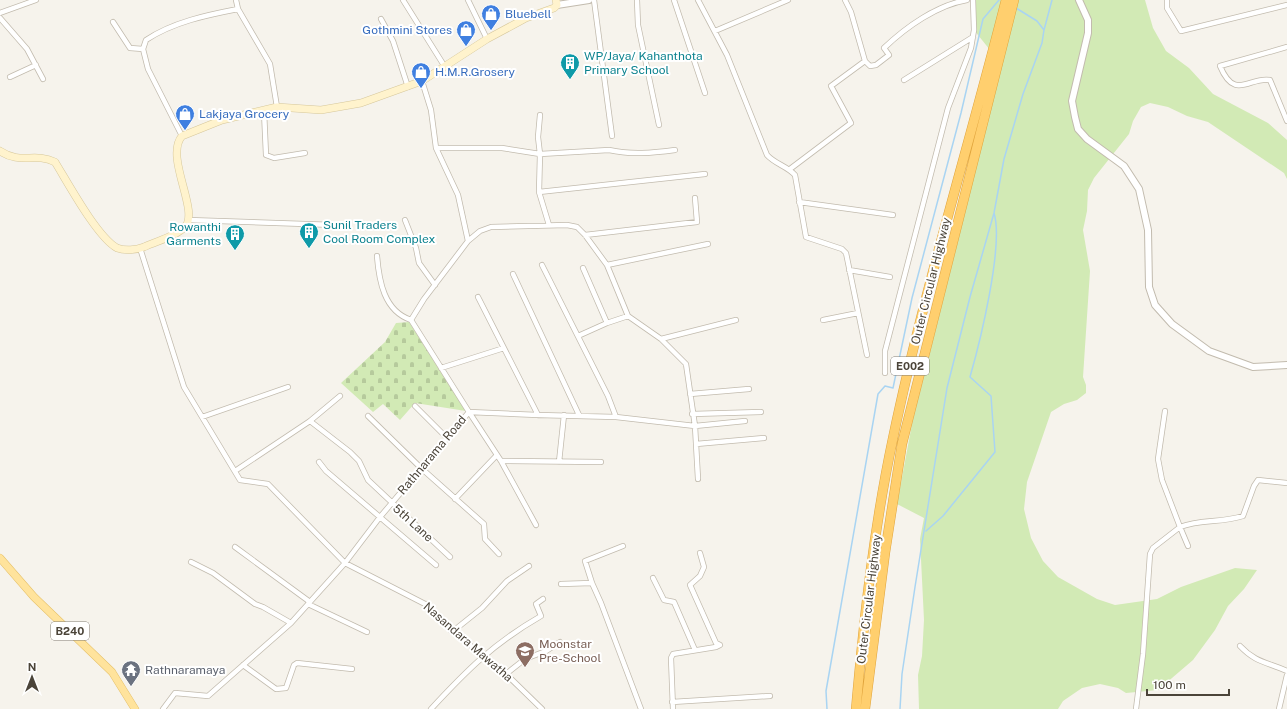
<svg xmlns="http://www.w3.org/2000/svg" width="1287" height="709" viewBox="0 0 1287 709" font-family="'Public Sans',sans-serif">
	<defs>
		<pattern id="cemetery-stones" width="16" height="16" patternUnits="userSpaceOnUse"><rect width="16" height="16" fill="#d2eab5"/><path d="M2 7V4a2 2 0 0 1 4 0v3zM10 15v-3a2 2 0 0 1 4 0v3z" fill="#b6ca9c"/></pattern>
	</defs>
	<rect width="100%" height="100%" fill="#f6f3ec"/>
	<path fill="#d2eab5" d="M973,0H1145L1153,28L1166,51L1189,68L1213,94L1268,123L1287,140V179L1284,173L1208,122L1187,116L1168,107L1150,103L1141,107L1133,121L1129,134L1094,178L1088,190L1087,211L1083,230L1090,271L1083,377L1086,385V393L1077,400L1064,404L1051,412L1027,482L1024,509L1031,538L1043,561L1058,577L1097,599L1115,605L1157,599L1181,587L1235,568L1257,570L1244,589L1228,606L1215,630L1193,660L1158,690L1126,693L1118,688L1100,684L1082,688L1063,701L1058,709H919L918,675L922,656L924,620L920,539L924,518L897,504L912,424L1002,65L974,30Z"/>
	<path fill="url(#cemetery-stones)" d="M409,322L466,411L415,403L400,420L383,404L373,412L341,383L385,342L396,323Z"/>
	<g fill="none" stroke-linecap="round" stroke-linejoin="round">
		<path stroke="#a9d4f2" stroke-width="1.5" d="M1044,30L1052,0
			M926,531L943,516L995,452L991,396L970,377C980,342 1004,245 994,213
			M827,709L826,691L878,394L885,386L893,388L912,298L961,113L983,19L999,0
			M900,709L902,674L915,587L947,388L970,297L994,213L1004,159L1023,94L1042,43L1044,30L1037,21L1016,8"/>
		<g stroke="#c2bbae" stroke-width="6">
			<path id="minor" d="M236,0L238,9L270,64L277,107
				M403,0L445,67
				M468,0L487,39
				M594,0L612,136
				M637,0L638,25L659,125
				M674,0L705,93
				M698,0L727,55L767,155C775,164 787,166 795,175L806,237L842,249L846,253L867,355
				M845,0L851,12L865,61L870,66L876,65L889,55L884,48C906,27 937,5 967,0
				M1167,0V8L1181,31L1287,5
				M0,13L36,0
				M0,18L27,49L43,79
				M381,19L393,41L408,87
				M113,22L130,48L143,49
				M715,31L788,0
				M1287,47L1220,66C1235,102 1250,76 1270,80L1287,121
				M10,77L36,65
				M904,80L973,37
				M264,111L266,155L274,158L305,153
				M540,115L538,137L540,154L539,192L549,225
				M182,136L148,69L143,49L146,40C173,22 207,15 238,9
				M436,148H502L540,154L609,150C631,155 653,153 675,150
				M790,169L851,123L831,86L865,61
				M539,192L705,174
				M799,202L893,215
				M188,220L335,225
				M405,220L416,248L419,263L435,285
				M585,235L697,222L695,198
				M468,241L480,231L491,227L567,225L577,227L585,235L607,265L628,316L661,339L686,364L695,426L698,479
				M140,248L184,387L240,480L268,484L345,563L427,605L452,632L461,636L481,656L506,674L542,709
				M377,256C379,281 384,311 411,320
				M542,265L608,396L616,417
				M607,265L708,244
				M849,270L890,277
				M513,274L579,415
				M478,297L538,415
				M823,320L858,313
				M607,323L628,316
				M578,336L607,323L583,268
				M661,339L736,320
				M441,368L504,348
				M885,373V351L948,108L971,48L974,30L973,0
				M690,394L749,389
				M415,406L447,438
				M1165,411L1158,459L1162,480L1180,527C1200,519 1222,523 1243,516L1254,486L1258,480L1287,483
				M692,414L761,412
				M368,416L421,468L484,524L485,539L499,554
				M202,417L288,387
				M310,421L350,452L359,461L368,480L450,557
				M696,444L764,438
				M501,461L601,462
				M319,462L326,471L436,565
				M559,462L564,415
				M235,471L310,421L340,396
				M455,499L496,456
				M536,525L501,461L469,412L538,415L616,417L695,426L745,421
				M623,546L585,561L592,583L601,603L641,709
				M235,547L310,602
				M191,562L213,573L255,604L263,607L291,623
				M653,578L664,600L674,602L695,650
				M561,584L592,583
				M308,604L367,632
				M452,632L482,608L507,581L529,566
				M1240,646C1256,663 1267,662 1287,671
				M243,665L276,689L286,688L294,665L297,663L352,669
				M506,674L525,659L546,651L560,642
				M672,702L770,696
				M163,709L175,693L208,696L291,623L345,563L380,517L469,412L411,320L424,299L468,241L458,195L436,148L431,110L422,81
				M431,709C467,670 494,643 541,616L536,604L543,599
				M673,709L671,658L673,654L716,647L720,645L716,643L690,585L700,576L704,567L700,553
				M1136,709L1143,654L1150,554L1153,548L1180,527L1188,546
				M1279,709L1287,675"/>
		</g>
		<g stroke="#c2bbae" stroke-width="8">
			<path id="tertiary" d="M1079,0L1088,20V33L1072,101L1075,117L1078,129L1087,139L1124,166L1139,189L1148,230L1149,287L1155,305L1172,324L1209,351L1253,367L1287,365
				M557,5L589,0"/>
		</g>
		<g stroke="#d6c79b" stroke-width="8">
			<path id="secondary" d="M0,151C21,165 34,152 55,162C68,183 97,237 117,248C125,251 136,250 144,247C156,241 175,237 185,227C200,211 164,157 182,136L222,120L277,107L321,110L361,103L422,81L487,39L526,18L554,8L557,5L556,0"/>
		</g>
		<g stroke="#e6c16a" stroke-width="8">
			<path id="primary" d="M0,558L34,597L112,672L135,709"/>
		</g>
		<g stroke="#e0a43c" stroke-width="10">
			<path id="motorway" d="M856,709C864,618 874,527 893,438C924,290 969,146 1006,0
				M865,709L885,553L902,444L1014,0"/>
		</g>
		<use href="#minor" stroke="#fff" stroke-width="4.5"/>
		<use href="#tertiary" stroke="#fff" stroke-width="6"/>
		<use href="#secondary" stroke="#fff3cd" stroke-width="7"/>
		<use href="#primary" stroke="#ffe39c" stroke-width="7"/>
		<use href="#motorway" stroke="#ffcf6e" stroke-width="9"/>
	</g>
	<defs>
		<g id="shop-pin" transform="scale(1)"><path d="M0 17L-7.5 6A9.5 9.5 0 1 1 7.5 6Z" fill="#3f7fe0" stroke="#fff"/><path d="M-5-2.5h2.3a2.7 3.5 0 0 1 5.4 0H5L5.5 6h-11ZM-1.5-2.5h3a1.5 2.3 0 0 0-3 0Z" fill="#fff"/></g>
		<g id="building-pin" transform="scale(1)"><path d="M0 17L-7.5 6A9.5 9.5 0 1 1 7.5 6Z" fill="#0f9aa8" stroke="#fff"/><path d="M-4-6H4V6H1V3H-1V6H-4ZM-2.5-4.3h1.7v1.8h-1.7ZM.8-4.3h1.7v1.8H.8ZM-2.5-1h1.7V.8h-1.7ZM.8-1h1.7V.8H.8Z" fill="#fff"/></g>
		<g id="school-pin" transform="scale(1)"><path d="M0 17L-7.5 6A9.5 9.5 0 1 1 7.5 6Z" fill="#8d6e63" stroke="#fff"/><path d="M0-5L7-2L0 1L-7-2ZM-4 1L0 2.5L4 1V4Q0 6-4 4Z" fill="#fff"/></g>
		<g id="temple-pin" transform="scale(1)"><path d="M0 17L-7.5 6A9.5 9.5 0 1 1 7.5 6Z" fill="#6b7280" stroke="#fff"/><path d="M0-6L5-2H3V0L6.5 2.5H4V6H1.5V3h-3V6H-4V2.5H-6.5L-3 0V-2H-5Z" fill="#fff"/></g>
	</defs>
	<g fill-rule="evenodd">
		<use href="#shop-pin" x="491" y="14"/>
		<use href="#shop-pin" x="466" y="30"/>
		<use href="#building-pin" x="570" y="63"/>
		<use href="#shop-pin" x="421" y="72"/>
		<use href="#shop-pin" x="185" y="114"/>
		<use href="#building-pin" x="309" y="232"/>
		<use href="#building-pin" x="235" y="234"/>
		<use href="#school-pin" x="525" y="651"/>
		<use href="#temple-pin" x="131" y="670"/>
	</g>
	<g text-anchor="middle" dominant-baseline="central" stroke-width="4" stroke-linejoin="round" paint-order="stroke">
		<g fill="#fff" stroke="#817c74" stroke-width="1">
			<rect x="891" y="357" width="38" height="18" rx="3"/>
			<rect x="51" y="622" width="38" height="18" rx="3"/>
		</g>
		<g font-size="11" font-weight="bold" fill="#4b4439">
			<text x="910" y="366">E002</text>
			<text x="70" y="631">B240</text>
		</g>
		<g font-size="12" fill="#366cbe" stroke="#fff" text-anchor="start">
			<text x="505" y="14">Bluebell</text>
			<text x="452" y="30" text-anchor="end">Gothmini Stores</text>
			<text x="435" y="72">H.M.R.Grosery</text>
			<text x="199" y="114">Lakjaya Grocery</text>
		</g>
		<g font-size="12" fill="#0d838f" stroke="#fff" text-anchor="start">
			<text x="584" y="56">WP/Jaya/ Kahanthota<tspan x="584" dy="14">Primary School</tspan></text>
			<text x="323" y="225">Sunil Traders<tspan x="323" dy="14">Cool Room Complex</tspan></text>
			<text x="221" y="227" text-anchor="end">Rowanthi<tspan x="221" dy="14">Garments</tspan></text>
		</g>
		<g font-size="12" fill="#4b4439" stroke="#fff">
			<text transform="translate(931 281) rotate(-76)">Outer Circular Highway</text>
			<text transform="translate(432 455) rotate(-50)">Rathnarama Road</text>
			<text transform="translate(413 523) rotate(42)">5th Lane</text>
			<text transform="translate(869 599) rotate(-83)">Outer Circular Highway</text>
			<text transform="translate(468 642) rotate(41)">Nasandara Mawatha</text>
		</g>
		<g font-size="12" fill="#785e54" stroke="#fff" text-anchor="start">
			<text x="539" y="644">Moonstar<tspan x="539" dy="14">Pre-School</tspan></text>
		</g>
		<g font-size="12" fill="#5b616d" stroke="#fff" text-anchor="start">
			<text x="145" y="670">Rathnaramaya</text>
		</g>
	</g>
	<g transform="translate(32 677)" stroke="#ffffff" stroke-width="3" paint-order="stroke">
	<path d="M0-3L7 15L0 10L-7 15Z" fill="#4b4439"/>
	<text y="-6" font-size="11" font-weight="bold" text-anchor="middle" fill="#4b4439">N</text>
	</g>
	<path d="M1147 689v6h82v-6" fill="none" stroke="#4b4439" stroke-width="2"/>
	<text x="1153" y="689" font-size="12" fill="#4b4439" stroke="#ffffff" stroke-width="3" paint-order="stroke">100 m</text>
</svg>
